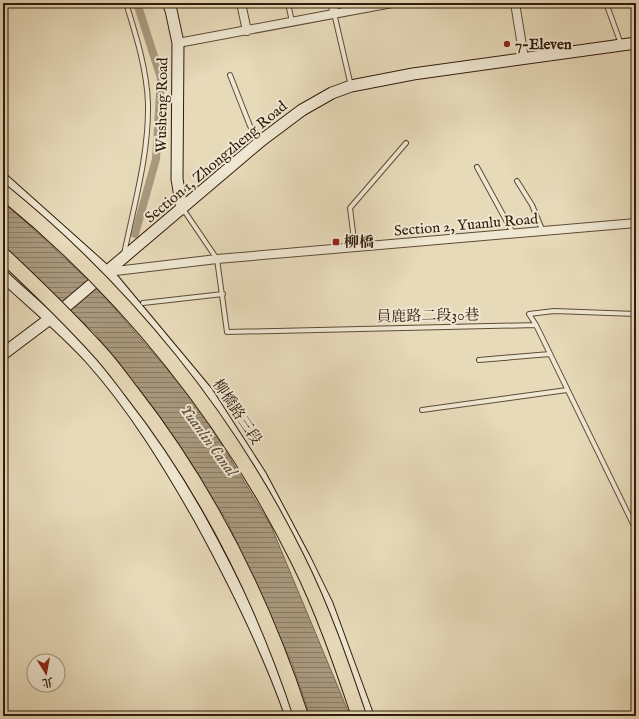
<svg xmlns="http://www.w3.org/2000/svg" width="639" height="719" viewBox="0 0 639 719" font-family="'IM FELL English','Noto Serif TC',serif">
	<defs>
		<pattern id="water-rules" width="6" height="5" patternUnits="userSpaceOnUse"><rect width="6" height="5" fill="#a9997e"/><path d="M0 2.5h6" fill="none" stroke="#8a7c65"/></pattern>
	</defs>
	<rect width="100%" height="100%" fill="#e7dab9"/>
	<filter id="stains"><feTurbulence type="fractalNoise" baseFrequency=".005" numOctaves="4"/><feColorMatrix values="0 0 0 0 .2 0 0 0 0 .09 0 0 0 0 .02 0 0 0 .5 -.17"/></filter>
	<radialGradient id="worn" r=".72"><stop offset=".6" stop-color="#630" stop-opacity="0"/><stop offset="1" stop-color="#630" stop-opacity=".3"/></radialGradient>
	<path fill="url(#water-rules)" stroke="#796750" d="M3,201L96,287L198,405L271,526L350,716H310L292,664L226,519L96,334L3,250Z"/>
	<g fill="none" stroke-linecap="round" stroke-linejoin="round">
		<path stroke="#a9997e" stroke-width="8" d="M135,234L156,159L161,78L137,3"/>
		<g stroke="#5e4b36" stroke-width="6">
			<path id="lane" d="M288,3L292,22
				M606,3L621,44
				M334,13L351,86
				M230,75L250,126L261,138
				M477,167L513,233
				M517,181L532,205L543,232
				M183,209L217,259L227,332L536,325L636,530
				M355,248L350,208L406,143
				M124,254C134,205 149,154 148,104C147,70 136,35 126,3
				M143,303L223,294
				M536,325L529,314L554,311L636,314
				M479,360L550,354
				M422,410L567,390"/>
		</g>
		<g stroke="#5e4b36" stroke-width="10">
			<path id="street" d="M241,3L247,31
				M333,3L334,13
				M515,3L524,58
				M178,43L392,3
				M107,272L217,259L636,223"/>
		</g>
		<g stroke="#311b0b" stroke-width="13">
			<path id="secondary" d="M168,3L171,10L178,43L177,179L182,209
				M3,179L107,272L207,392L261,476L305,559L327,604L368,716
				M3,276C32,303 64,329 91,359C134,407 168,463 200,519C235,583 267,647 291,716
				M3,354L64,308L262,140L302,110L332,93L351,86L413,74L636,43"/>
		</g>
		<use href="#lane" stroke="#efe7d2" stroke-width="4"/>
		<use href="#street" stroke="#efe7d2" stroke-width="8"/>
		<use href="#secondary" stroke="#efe7d2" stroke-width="11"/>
		<g stroke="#311b0b" stroke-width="16" stroke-linecap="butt">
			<path id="highway-bridge" d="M3,192C126,292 228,418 298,560C323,610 341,663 359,716
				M3,255C36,286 69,318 99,351C111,364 121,378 131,391C207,488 263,600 301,716"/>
		</g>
		<use href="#highway-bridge" stroke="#e7dab9" stroke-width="14"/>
	</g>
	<g fill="#8f2418" stroke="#efe7d2" stroke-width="1.5">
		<circle cx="507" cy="44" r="4"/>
		<rect x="332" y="238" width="8" height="8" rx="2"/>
	</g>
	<g text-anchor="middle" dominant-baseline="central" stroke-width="4" stroke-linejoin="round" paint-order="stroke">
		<g font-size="15" font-weight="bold" fill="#311b0b" stroke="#efe7d2" text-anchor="start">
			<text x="515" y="44">7-Eleven</text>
			<text x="344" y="242">柳橋</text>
		</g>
		<g font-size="15" fill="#311b0b" stroke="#efe7d2">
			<text transform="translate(162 105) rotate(-89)">Wusheng Road</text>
			<text transform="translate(216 162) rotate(-40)">Section 1, Zhongzheng Road</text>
			<text transform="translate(466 225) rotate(-5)">Section 2, Yuanlu Road</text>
			<text transform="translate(428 316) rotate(-1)">員鹿路二段30巷</text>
			<text transform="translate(237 412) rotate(56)">柳橋路三段</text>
		</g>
		<g font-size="16" font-style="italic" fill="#5b4733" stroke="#efe7d2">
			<text transform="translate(208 441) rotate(54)">Yuanlin Canal</text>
		</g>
	</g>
	<rect width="639" height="719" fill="none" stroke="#e7dab9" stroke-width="16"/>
	<rect x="4" y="4" width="631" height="711" fill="none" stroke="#311b0b" stroke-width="2"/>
	<rect x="8" y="8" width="623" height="703" fill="none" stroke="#311b0b"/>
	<g transform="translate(46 673) rotate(169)"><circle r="19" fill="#efe7d2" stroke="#a39582"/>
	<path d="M0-3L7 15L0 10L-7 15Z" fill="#8f2418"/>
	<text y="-6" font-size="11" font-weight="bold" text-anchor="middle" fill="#311b0b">北</text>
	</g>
	<rect width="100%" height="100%" filter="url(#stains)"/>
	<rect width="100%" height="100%" fill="url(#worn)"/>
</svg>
